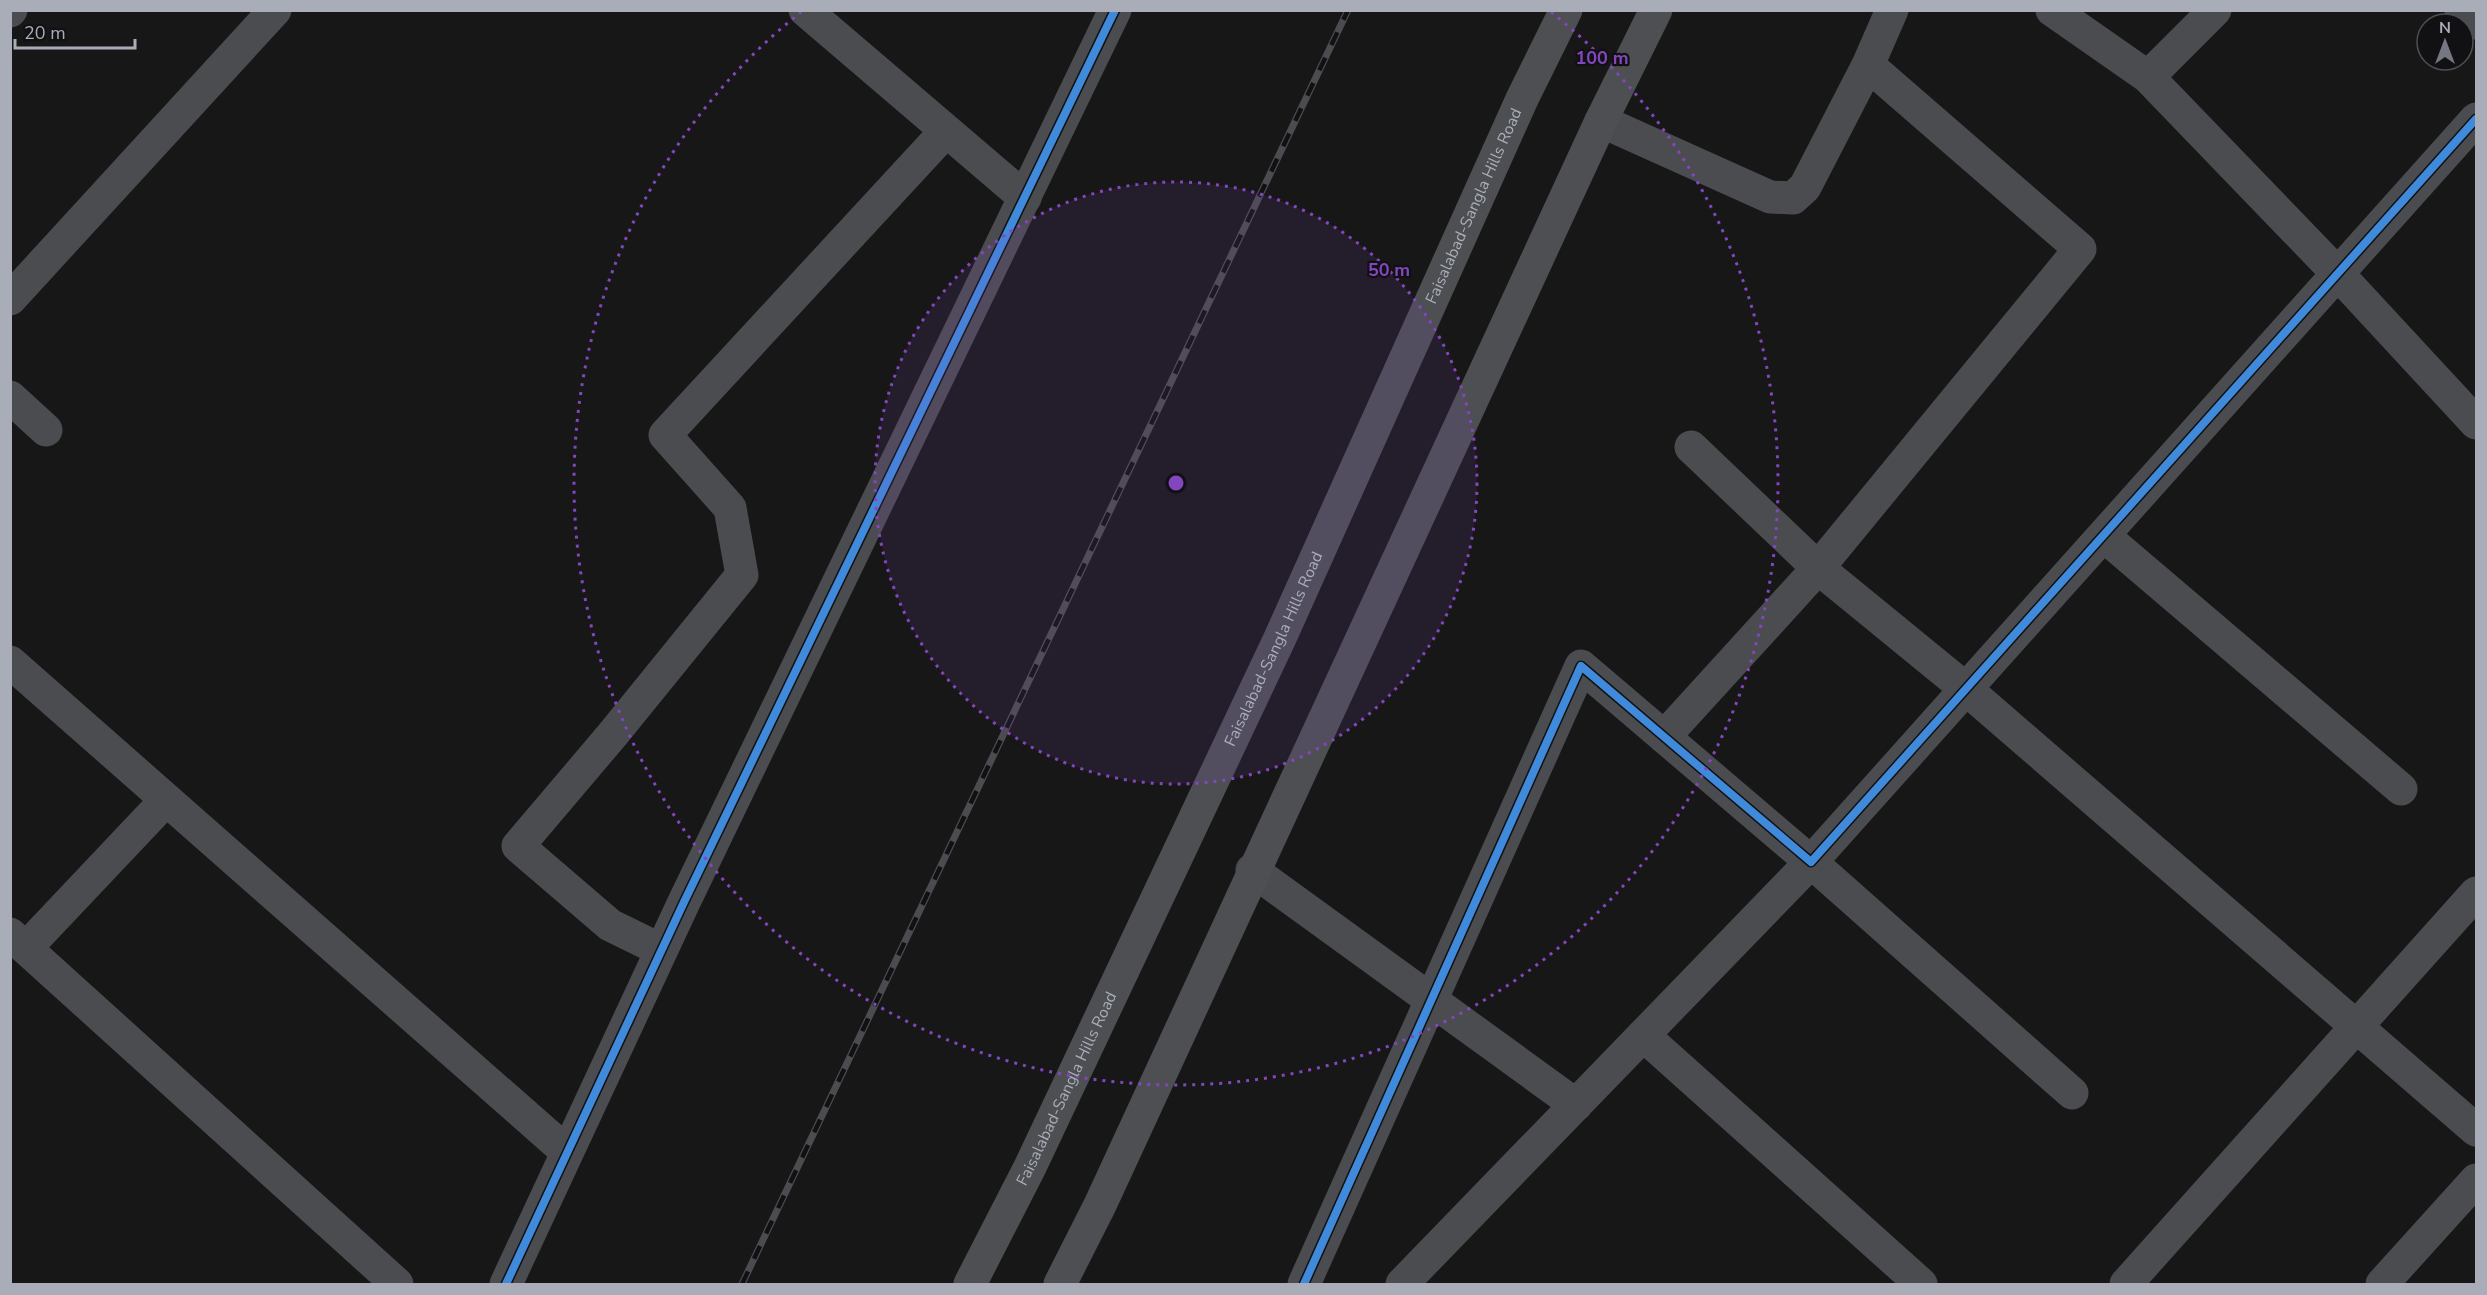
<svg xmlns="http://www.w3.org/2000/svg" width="2487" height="1295" viewBox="0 0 2487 1295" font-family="'Nunito Sans',sans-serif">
	<rect width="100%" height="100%" fill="#171717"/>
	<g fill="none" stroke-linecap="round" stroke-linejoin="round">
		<path stroke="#4b4c50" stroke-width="33" d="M805,10L1025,198
			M2052,10L2148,77
			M2215,10L2148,77L2339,275L2476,423
			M2461,10L2476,23
			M10,11L11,10
			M1868,65L2080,249L1818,568L1966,689L2476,1130
			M1601,121L1770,197L1793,198L1805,187L1868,65L1892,10
			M10,299L275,10
			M10,397L46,430
			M2104,536L2401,789
			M10,662L567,1152
			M1664,737L1818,568L1691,447
			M1252,870L1576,1105
			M10,934L397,1284
			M26,948L166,800
			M661,950L610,925L518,846L613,734L742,575L730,508L665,435L946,131
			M1643,1035L1921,1284
			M1304,1284L1581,666L1811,862L2476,119
			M1402,1284L1811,862L2072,1093
			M2126,1284L2476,893
			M2382,1284L2476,1180"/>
		<path stroke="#4b4c50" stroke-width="33" d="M506,1284L684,902L1115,10"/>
		<g stroke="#4d4f52" stroke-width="33">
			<path id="s1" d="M970,1284L1030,1167L1280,638L1522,99L1566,10"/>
			<path d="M1060,1284L1100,1205L1601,121L1656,10"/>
		</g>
		<g stroke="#4b4c4f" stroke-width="7">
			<path id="rail" d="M742,1284L1348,10"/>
		</g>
		<use href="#rail" stroke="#111113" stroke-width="4.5" stroke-dasharray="14" stroke-linecap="butt"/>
		<g stroke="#111113" stroke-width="11">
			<path id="cycleway" d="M506,1284L684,902L1115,10
				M1304,1284L1581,666L1811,862L2476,119"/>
		</g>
		<use href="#cycleway" stroke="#408adc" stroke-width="8"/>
	</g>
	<circle cx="1176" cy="483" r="301" fill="#8446be" fill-opacity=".12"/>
	<g fill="none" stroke="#8446be" stroke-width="3" stroke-dasharray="3 6">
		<circle cx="1176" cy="483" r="301"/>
		<path d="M1551 12A602 602 0 1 1 801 12"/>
	</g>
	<g text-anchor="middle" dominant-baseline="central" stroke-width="4.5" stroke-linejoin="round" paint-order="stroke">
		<g font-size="16" fill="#a8adb8" stroke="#111113">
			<text stroke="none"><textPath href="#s1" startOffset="1190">Faisalabad-Sangla Hills Road</textPath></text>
			<text stroke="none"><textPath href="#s1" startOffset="704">Faisalabad-Sangla Hills Road</textPath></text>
			<text stroke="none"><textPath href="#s1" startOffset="218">Faisalabad-Sangla Hills Road</textPath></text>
		</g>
	</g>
	<circle cx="1176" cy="483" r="9" fill="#8446be" stroke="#111113" stroke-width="3"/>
	<g font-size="18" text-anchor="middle" font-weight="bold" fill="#8446be" stroke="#111113" stroke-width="4.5" stroke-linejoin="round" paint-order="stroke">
		<text x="1602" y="64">100 m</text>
		<text x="1389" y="276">50 m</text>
	</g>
	<rect width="2487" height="1295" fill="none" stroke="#a8adb8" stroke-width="24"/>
	<g transform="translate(2445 42)"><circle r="28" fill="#111113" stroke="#4d4f55" stroke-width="1.5"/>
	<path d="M0-4.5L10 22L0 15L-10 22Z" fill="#757880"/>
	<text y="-9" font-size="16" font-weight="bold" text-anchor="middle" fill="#a8adb8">N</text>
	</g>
	<path d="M15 39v9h120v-9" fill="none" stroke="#a8adb8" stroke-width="3"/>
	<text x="24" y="39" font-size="18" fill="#a8adb8" stroke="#111113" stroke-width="4.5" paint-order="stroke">20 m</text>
</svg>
